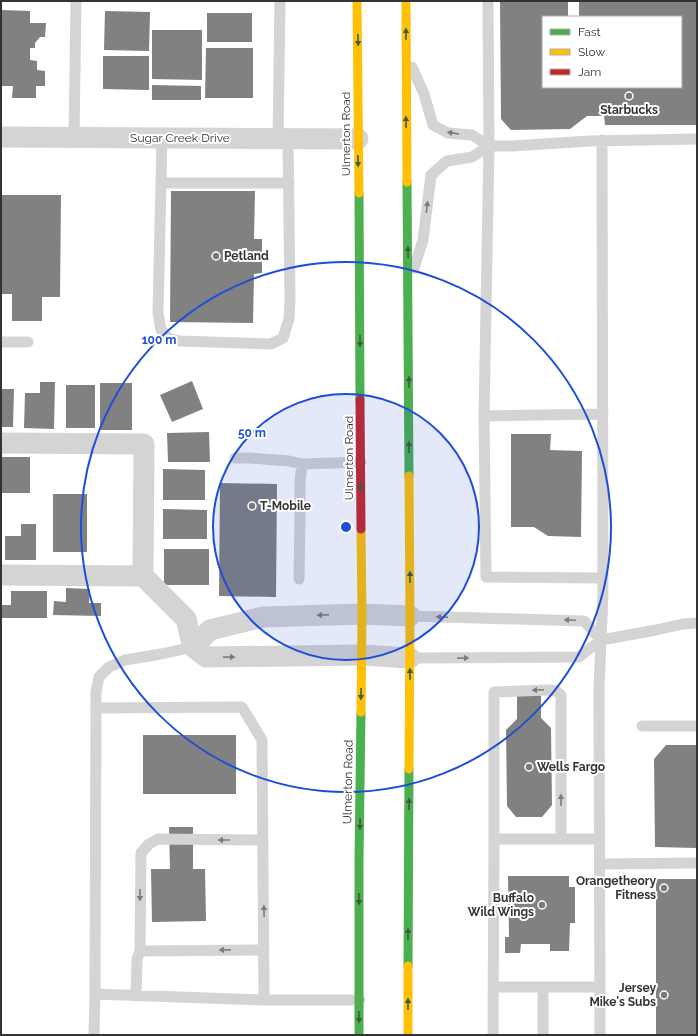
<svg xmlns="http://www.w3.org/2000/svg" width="698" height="1036" viewBox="0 0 698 1036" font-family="Raleway,sans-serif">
	<rect width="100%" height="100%" fill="#fff"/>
	<path fill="#818181" d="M500,1H568V17H543V87H681V17H579V1H697V125H605L604,116H587L570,129L511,130L501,119Z
		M1,10L30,11V23H46L45,37H40L35,43V48H30V60L37,61V70L45,71V86H36V98H12L13,86H1Z
		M105,11L150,12L149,51L104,50Z
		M207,13H252V42H207Z
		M152,30H202V80L152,79Z
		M206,48H253V98H205Z
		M103,56H149V90L103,89Z
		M152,85L201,86V100H152Z
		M171,191H255L254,239H262V273L254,274L253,323L170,322Z
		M1,195H61L60,297H42V321H12V294H1Z
		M192,381L203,409L172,422L160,395Z
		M40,382H55L54,429L24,428L25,393H40Z
		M100,383H132V430H100Z
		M66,385H95V428H66Z
		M1,389H14L13,427H1Z
		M209,432L210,462H168L167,433Z
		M511,434H551L550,450L582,451L581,537L548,536L534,527H511Z
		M2,457H30V493H2Z
		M163,469L205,470V500H163Z
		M220,483L277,484L276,597L219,596Z
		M53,494H87V552H53Z
		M163,509L207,510V539H163Z
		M21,524H36V560H5V536H21Z
		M164,549H209V585H164Z
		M66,588L90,589L89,603H101V616L53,615L54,601L66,602Z
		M11,591H47V618H1V605H11Z
		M541,692V718L551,728L552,805L542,817H516L507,806L506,730L517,719V693Z
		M143,735H236V794H143Z
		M666,745H697V848L655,847L654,759Z
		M169,827H193V869H205L206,921L152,922L151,869H170Z
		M508,876H569V887H575V923H570L569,951H550V944H521L520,953H505V937H509Z
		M656,879H697V1035H656Z"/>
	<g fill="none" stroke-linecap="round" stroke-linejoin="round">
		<path stroke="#d4d4d4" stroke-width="11" d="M488,1L489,146L484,416L486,577L603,578
			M412,67L424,94L433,125L448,133L472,135L489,146
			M74,138L76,1
			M162,138L158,313L161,330L168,338L180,341L271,344L283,338L289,319L290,300L288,139
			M278,139L280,1
			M161,183H289
			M414,268L423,240L431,175L447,161L472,157L489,146H512L590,141L697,139
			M1,342H28
			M484,416L603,414
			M235,458H250L289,461L302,464L361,462
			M299,579L300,518V482L302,464
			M410,616L584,621L601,640
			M410,658L579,657L601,640L656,630L683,624L697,623
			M96,708L242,707L262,740L264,1000
			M642,726H697
			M561,839V695L556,691L548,690L494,692V839H599
			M599,864L697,863
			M140,951L141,853L149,844L158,839L263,840
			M494,987H600
			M95,994L264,1000H360
			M136,996L137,959L140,951L264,950
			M94,1035L95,994L96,692L99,677L109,667L125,660L161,654L193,647
			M493,1035L494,839
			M543,1035V987
			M600,1035L599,688L603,594L602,140"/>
		<path stroke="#d4d4d4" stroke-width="21" d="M1,137L358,139
			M1,443L144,444L143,576L1,575
			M143,576L186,619L193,647L206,657L362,655L410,658
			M193,647L210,630L263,617L362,614L410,616"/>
		<path stroke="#4caf50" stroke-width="9" d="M407,182L409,476
			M359,193L360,400
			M408,966L409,769
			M359,1035V860L361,712"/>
		<path stroke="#ffc107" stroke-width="9" d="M357,1L359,193
			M406,1L407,182
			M409,476L410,616L409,769
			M361,712L362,614L361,529
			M408,1035V966"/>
		<path stroke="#c62828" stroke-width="9" d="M360,400L361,529"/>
	</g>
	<defs><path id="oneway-solid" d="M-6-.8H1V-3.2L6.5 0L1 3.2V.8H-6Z"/></defs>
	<g fill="#3c5e3d">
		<use href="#oneway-solid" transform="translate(406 34) rotate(-90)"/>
		<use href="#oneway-solid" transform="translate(358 40) rotate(89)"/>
		<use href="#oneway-solid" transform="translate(406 122) rotate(-91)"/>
		<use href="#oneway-solid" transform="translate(358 161) rotate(89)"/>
		<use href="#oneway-solid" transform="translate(408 252) rotate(-91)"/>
		<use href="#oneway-solid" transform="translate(360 341) rotate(90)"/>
		<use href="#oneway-solid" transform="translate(409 382) rotate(-90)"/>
		<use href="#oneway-solid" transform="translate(409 447) rotate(-90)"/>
		<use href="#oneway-solid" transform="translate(361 485) rotate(90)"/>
		<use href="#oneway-solid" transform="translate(410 577) rotate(-90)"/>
		<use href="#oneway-solid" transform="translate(410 674) rotate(-90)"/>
		<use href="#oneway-solid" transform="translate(361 694) rotate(91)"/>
		<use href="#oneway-solid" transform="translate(409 804) rotate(-90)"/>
		<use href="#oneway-solid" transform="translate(360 824) rotate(91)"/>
		<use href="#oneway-solid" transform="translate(359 899) rotate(90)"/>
		<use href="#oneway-solid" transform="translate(408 934) rotate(-90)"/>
		<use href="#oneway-solid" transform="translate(408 1004) rotate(-90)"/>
		<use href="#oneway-solid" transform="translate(359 1017) rotate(90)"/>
	</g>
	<g fill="#7b7b7b">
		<use href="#oneway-solid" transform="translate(453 133) rotate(-171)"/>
		<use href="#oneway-solid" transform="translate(427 207) rotate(-83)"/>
		<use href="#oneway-solid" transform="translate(323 615) rotate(178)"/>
		<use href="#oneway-solid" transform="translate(442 617) rotate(-178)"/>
		<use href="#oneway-solid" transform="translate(570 620) rotate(-178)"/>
		<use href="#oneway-solid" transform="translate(229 657) rotate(-1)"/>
		<use href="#oneway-solid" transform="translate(463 658) rotate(-1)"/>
		<use href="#oneway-solid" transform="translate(538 690) rotate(178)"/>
		<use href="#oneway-solid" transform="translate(561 800) rotate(-90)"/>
		<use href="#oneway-solid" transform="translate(224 840) rotate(-180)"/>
		<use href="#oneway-solid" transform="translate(140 895) rotate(91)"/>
		<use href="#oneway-solid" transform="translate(264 911) rotate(-91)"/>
		<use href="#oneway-solid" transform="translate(225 950) rotate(179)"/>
	</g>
	<circle cx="346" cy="527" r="133" fill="#1d4ed8" fill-opacity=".12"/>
	<g fill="none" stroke="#1d4ed8" stroke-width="2">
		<circle cx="346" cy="527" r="133"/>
		<circle cx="346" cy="527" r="265"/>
	</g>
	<g fill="#7a7a7a" stroke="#fff" stroke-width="1.5">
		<circle cx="629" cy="96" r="4"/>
		<circle cx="216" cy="256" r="4"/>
		<circle cx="252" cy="506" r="4"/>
		<circle cx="529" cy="767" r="4"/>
		<circle cx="664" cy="888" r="4"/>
		<circle cx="542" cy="905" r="4"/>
		<circle cx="664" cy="995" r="4"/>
	</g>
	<g text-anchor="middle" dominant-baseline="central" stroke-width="4" stroke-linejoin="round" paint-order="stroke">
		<g font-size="12" font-weight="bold" fill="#333" stroke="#fff" text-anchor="start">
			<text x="629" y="110" text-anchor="middle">Starbucks</text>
			<text x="224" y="256">Petland</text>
			<text x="260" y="506">T-Mobile</text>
			<text x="537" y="767">Wells Fargo</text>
			<text x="656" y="881" text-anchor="end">Orangetheory<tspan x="656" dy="14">Fitness</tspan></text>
			<text x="534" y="898" text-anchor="end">Buffalo<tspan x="534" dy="14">Wild Wings</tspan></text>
			<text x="656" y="988" text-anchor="end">Jersey<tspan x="656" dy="14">Mike's Subs</tspan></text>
		</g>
		<g font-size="12" fill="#333" stroke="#fff">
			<text transform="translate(346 134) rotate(-90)">Ulmerton Road</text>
			<text x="180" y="138">Sugar Creek Drive</text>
			<text transform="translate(349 458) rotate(-90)">Ulmerton Road</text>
			<text transform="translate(348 782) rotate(-89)">Ulmerton Road</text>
		</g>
	</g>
	<circle cx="346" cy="527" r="6" fill="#1d4ed8" stroke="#fff" stroke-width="2"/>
	<g font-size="12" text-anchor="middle" font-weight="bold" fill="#1d4ed8" stroke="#fff" stroke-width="4" stroke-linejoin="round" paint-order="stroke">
		<text x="159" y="344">100 m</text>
		<text x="252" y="437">50 m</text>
	</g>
	<rect width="698" height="1036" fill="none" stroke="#333333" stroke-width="4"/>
	<rect x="542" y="16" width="140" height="72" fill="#ffffff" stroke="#adadad"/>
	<rect x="550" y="29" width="20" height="6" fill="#4caf50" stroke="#adadad"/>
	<text x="578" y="36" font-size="12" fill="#333333">Fast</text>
	<rect x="550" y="49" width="20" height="6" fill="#ffc107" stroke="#adadad"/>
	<text x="578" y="56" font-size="12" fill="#333333">Slow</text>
	<rect x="550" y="69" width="20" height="6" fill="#c62828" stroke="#adadad"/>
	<text x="578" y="76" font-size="12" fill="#333333">Jam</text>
</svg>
